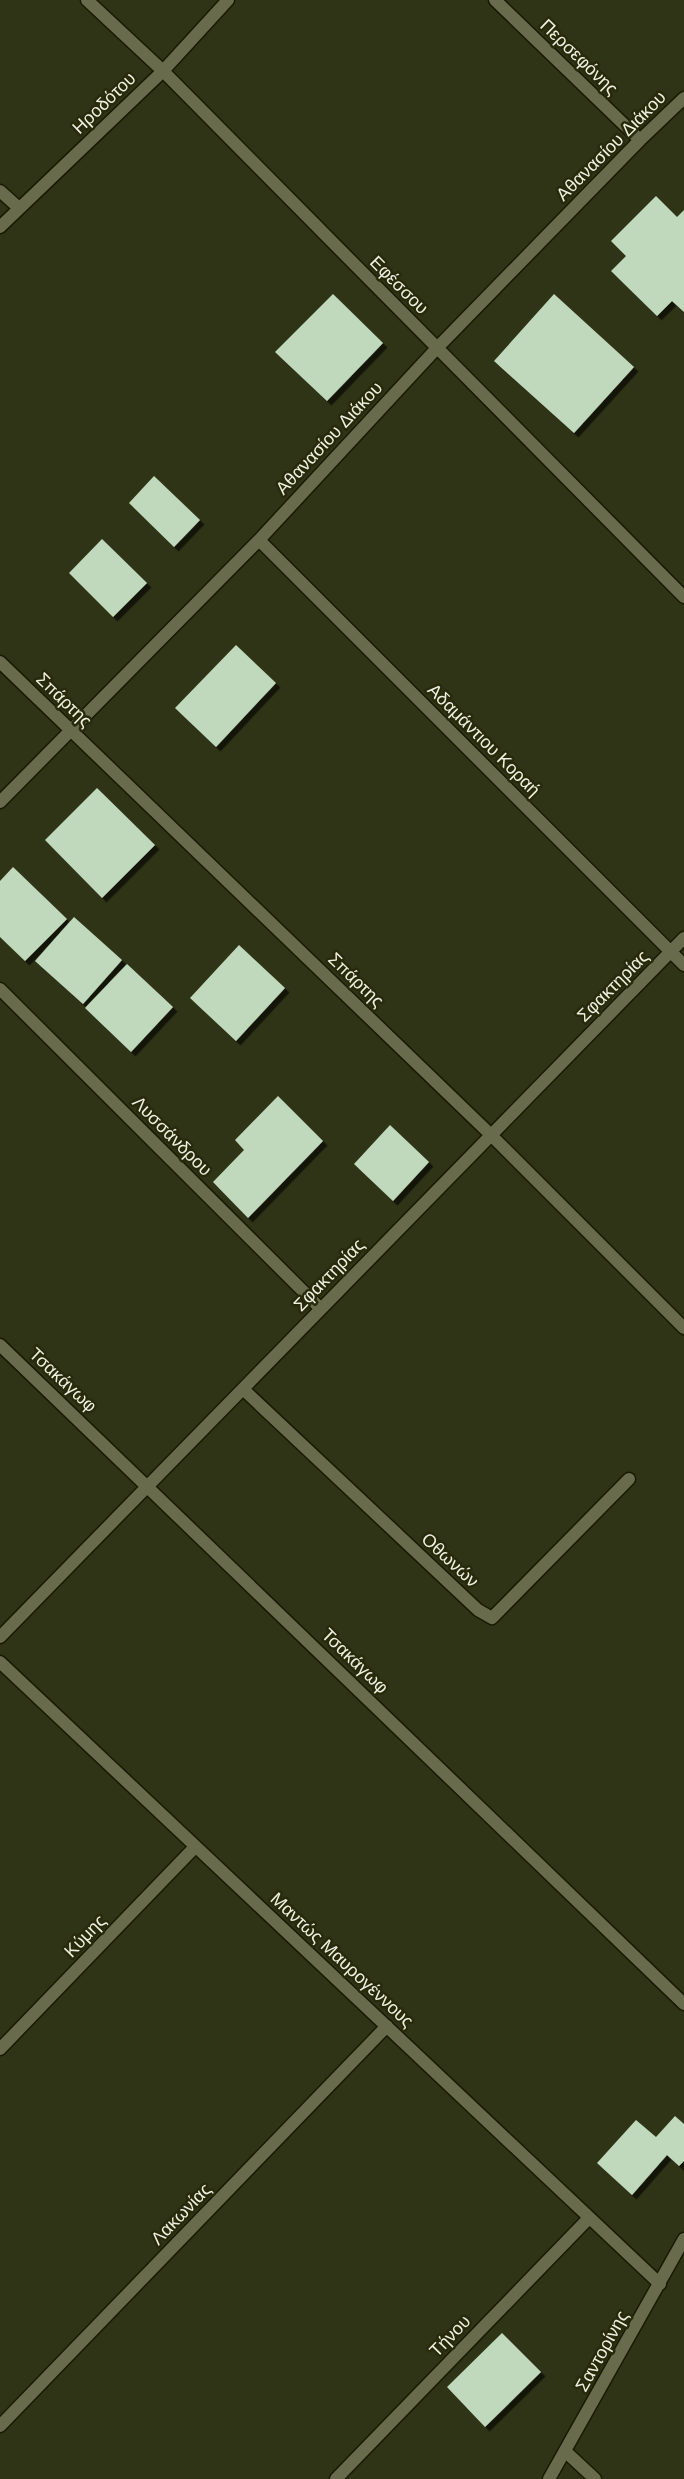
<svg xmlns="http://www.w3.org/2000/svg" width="684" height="2479" viewBox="0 0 684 2479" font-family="'DM Sans',sans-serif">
	<defs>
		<filter id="shadow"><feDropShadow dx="4.5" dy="4.5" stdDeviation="0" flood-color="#0009"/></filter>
	</defs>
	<rect width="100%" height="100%" fill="#303416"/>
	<path fill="#c0d8bb" filter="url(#shadow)" d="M656,196L677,217L684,210V312L672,301L657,316L611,271L626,256L611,241Z
		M333,294L383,343L327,401L275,352Z
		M554,294L634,367L574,433L494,361Z
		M154,476L200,520L174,547L129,503Z
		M102,539L147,583L113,617L69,573Z
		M236,645L276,683L216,747L175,708Z
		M97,788L155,845L102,898L45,840Z
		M13,867L67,919L25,961L0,937V881Z
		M74,917L122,960L83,1004L35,961Z
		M239,945L285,988L236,1041L190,998Z
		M127,964L173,1007L131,1052L85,1008Z
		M278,1096L323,1141L248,1218L213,1182L244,1150L235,1140Z
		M390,1125L429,1162L393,1201L354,1164Z
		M675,2116L684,2124V2161L679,2166L667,2155L632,2195L597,2163L636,2120L656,2137Z
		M502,2333L541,2372L485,2427L447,2387Z"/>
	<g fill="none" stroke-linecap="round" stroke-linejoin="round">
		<g stroke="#191b00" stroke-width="15">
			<path id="minor" d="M87,0L163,71L684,597
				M495,0L640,140
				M0,191L19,208
				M0,227L163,71L228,0
				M259,540L684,965
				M0,662L490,1134L684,1328
				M0,802L259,540L437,348L640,140L684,98
				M0,989L320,1308
				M0,1345L684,2004
				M244,1390L478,1610L492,1618L629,1479
				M0,1637L684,938
				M0,1662L660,2284
				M0,2049L195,1847
				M0,2426L387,2026
				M566,2452L595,2479
				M336,2479L589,2218
				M549,2479L684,2239"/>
		</g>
		<use href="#minor" stroke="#686c4c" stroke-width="12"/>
	</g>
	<g text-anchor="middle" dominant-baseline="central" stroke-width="5" stroke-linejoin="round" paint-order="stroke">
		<g font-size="18" fill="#eef1df" stroke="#272a0b">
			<text transform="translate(579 57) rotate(44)">Περσεφόνης</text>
			<text transform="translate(104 103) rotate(-44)">Ηροδότου</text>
			<text transform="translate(611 146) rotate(-45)">Αθανασίου Διάκου</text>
			<text transform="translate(399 285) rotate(45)">Εφέσσου</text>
			<text transform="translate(329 438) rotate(-47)">Αθανασίου Διάκου</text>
			<text transform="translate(64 700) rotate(44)">Σπάρτης</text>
			<text transform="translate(484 740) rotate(45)">Αδαμάντιου Κοραή</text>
			<text transform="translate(356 980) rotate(44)">Σπάρτης</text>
			<text transform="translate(613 986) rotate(-45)">Σφακτηρίας</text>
			<text transform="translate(172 1136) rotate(45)">Λυσσάνδρου</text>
			<text transform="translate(329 1275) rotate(-46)">Σφακτηρίας</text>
			<text transform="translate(63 1380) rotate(43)">Τσακάγωφ</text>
			<text transform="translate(450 1560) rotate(43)">Οθωνών</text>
			<text transform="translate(355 1661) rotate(44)">Τσακάγωφ</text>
			<text transform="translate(85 1936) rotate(-46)">Κύμης</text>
			<text transform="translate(342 1960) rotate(43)">Μαντώς Μαυρογέννους</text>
			<text transform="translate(181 2214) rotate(-46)">Λακωνίας</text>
			<text transform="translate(450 2336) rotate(-46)">Τήνου</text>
			<text transform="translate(602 2351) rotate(-61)">Σαντορίνης</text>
		</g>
	</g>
</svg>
